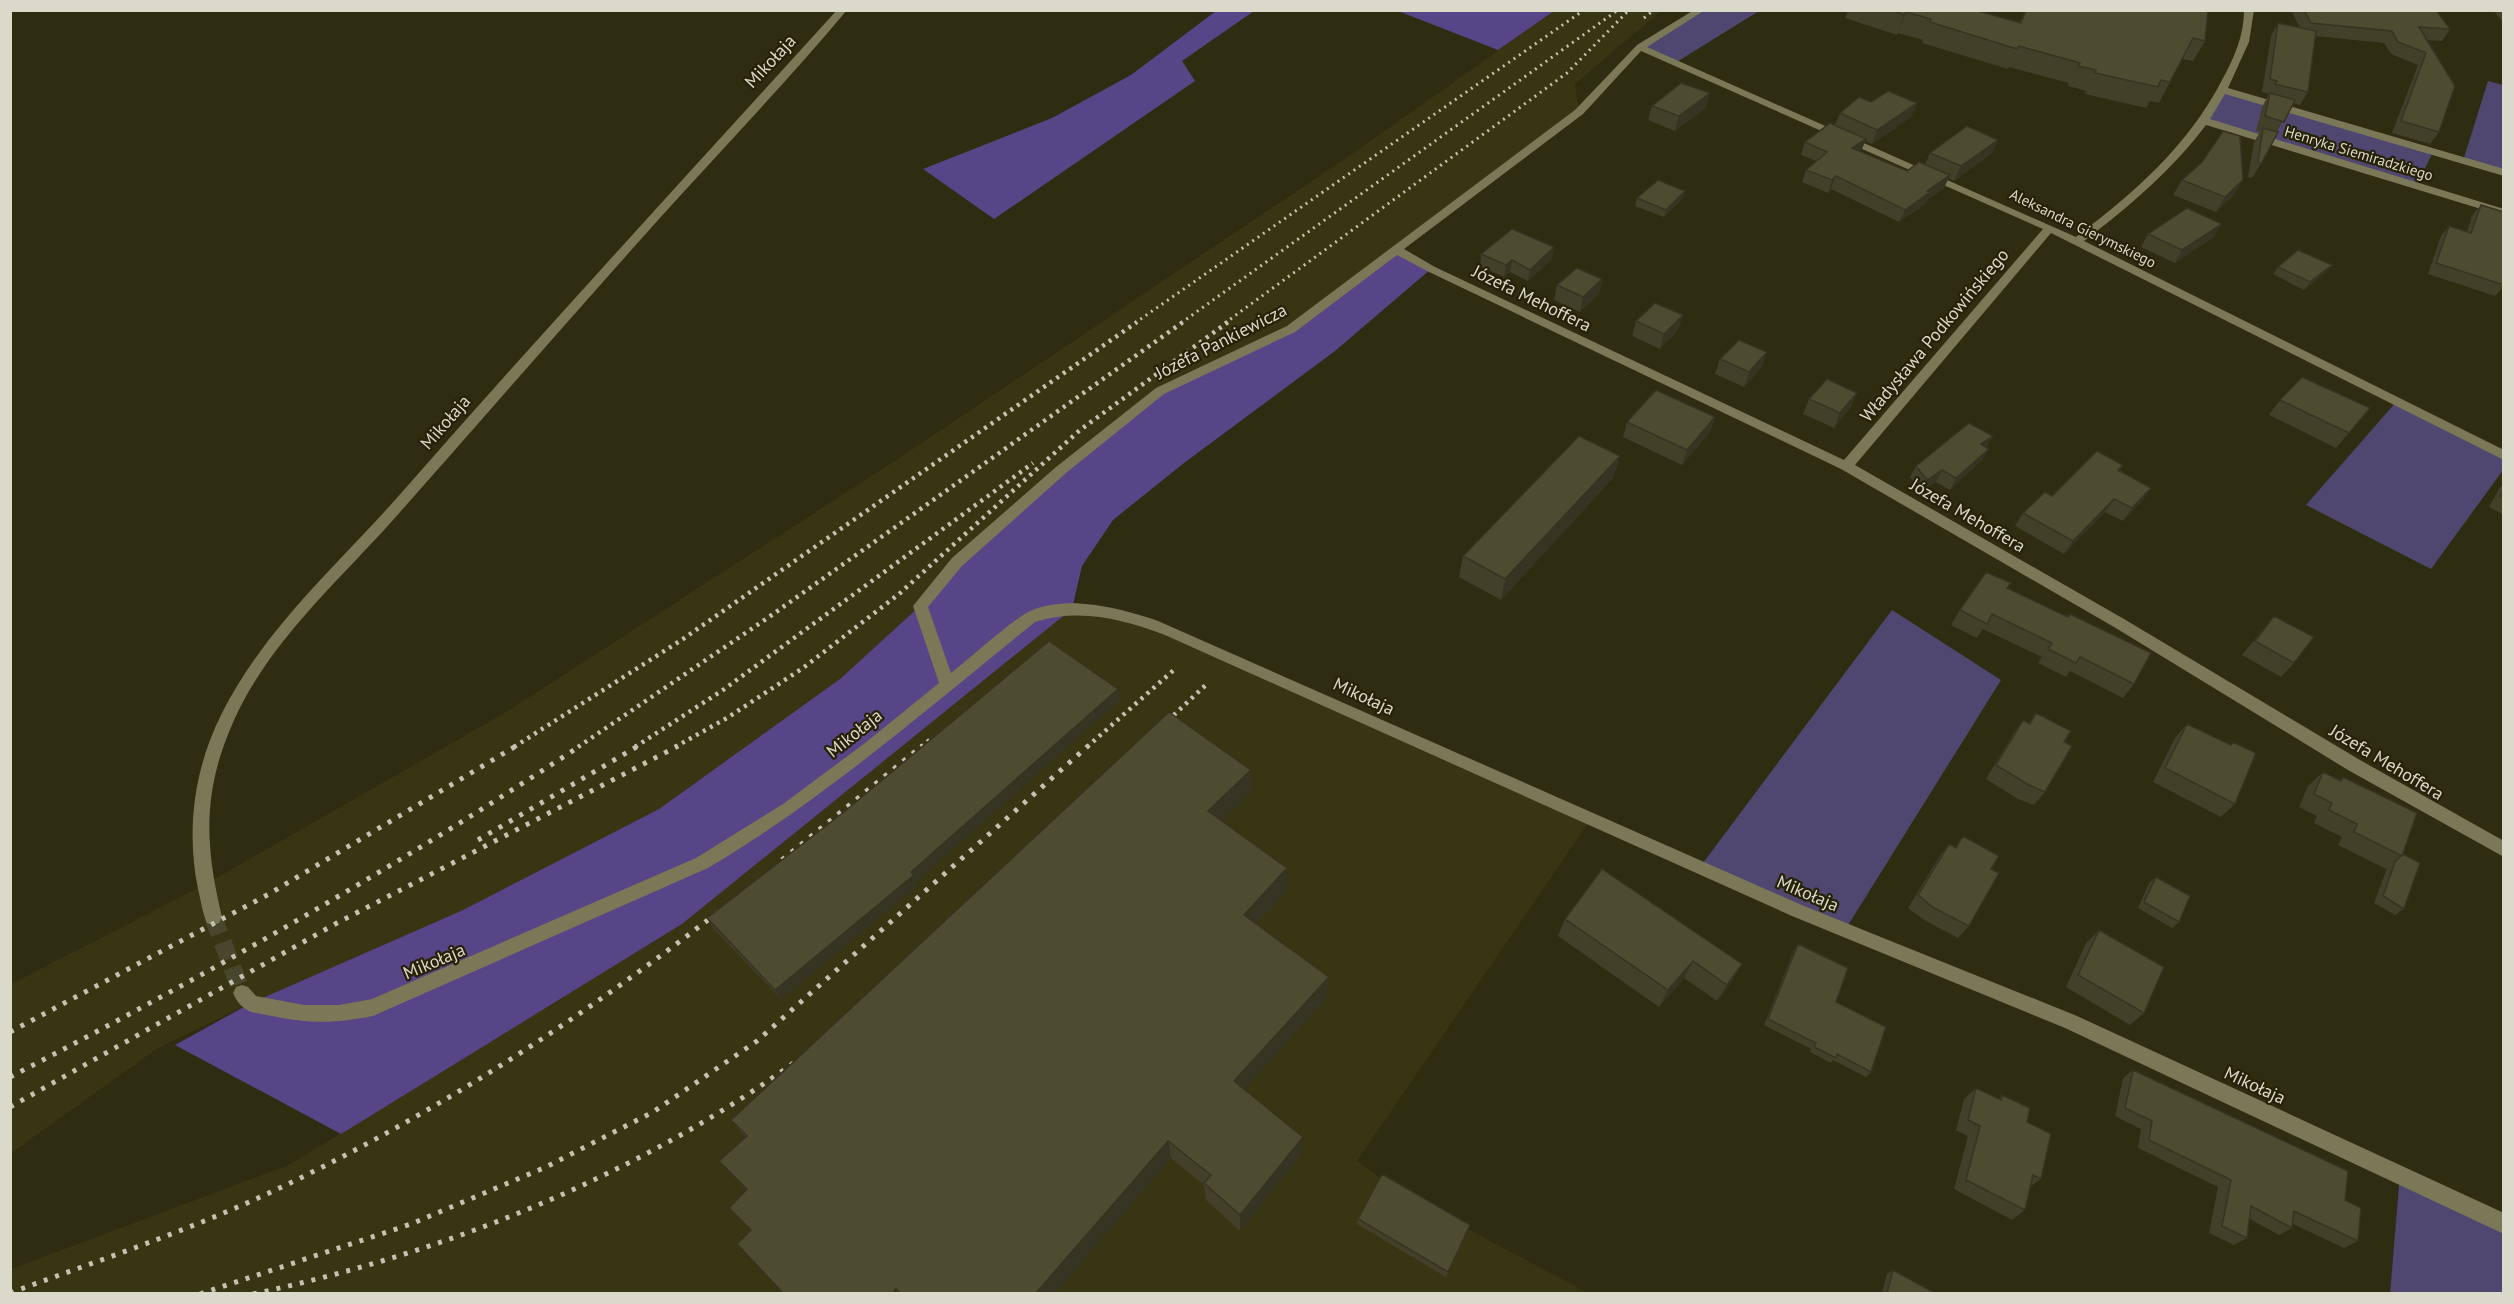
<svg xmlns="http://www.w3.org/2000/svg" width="2514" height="1304" viewBox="0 0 2514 1304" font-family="'PT Sans',sans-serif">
	<rect width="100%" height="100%" fill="#2e2c11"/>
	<path fill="#383512" d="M1554,11H1661L1575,84L1579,112L920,606L840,679L659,809L463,910L251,1003L158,1048L11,1153V984L206,884L506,712L904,455L1368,143Z
		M1072,609L1118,614L1591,819L1357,1161L1381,1179L1468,1229L1588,1293L11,1294V1269L289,1165L682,924Z"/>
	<path fill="#504770" d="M1701,11H1759L1675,63L1640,47Z
		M2488,81L2503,85V173L2463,161Z
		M2223,90L2433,152L2416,186L2205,121Z
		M2397,401L2503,456V470L2431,569L2306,505Z
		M1892,610L2001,680L1845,930L1700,867Z
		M2400,1174L2503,1224V1293L2390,1294Z"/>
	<path fill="#564587" d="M1216,11H1254L1182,61L1195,81L994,219L923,169L1052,118L1131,75Z
		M1398,11H1554L1498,50Z
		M1395,249L1431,269L1335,351L1184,463L1113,520L1082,566L1072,609L682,924L341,1134L175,1045L251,1003L463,910L659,809L840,679L920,606L957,562L1160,391L1291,329Z"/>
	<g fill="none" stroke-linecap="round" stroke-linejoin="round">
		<path stroke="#48462d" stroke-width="18" stroke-dasharray="18 9" stroke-linecap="butt" d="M213,917L242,993"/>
		<path fill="#7a7857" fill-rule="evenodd" d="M837,10H847C787,82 721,150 659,219C572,316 487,414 401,511C340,581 264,644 229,732C202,798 206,850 222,917L219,923L213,925L207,923C202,912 201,900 198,889C186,830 194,769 221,715C265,627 339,564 403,491C545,329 692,170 837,10Z
			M1694,10H1705L1647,47L2076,237C2135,192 2188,146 2222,80C2234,58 2244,36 2244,10H2254L2249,42L2228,88L2504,169V176L2225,94L2210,119L2504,209V216L2206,125C2172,170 2130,206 2084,241L2504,450V460L2051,233L1855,465L2124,619L2360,760L2504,841V857L2348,770L2114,627L1841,469L1427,271L1397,255L1295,332L1164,394L1066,473L962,566L928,607L951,673C975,654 998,632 1023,615C1060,592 1120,608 1158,621L1804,906L2077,1016L2504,1213V1234L2065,1028L1792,916L1165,635C1122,619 1080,608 1035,622C928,708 826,798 708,868L373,1016C322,1026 301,1022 251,1012C242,1008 237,1002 233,993L236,987L242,985L248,987L256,996L304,1005H339L372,999L696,858L783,804L865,743L939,683L913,606L952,558L1056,467L1156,388L1287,326L1575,110L1637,45ZM1641,51L2043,229L1844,460L1435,267L1404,249L1583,114Z"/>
		<path stroke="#c4c3b2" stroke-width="3" stroke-dasharray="2 4.5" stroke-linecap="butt" d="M1644,18L1654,10
			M1135,323L1584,10
			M1181,323L1618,10
			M1225,323L1567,73L1629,10"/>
		<path stroke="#c4c3b2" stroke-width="4.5" stroke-dasharray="3 5" stroke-linecap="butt" d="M1162,726L1208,683
			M514,747L683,639L1137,322
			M578,747L769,617L1183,322
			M635,747L723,690L1033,463
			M675,747L727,718L803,668L899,594L1080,430L1228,322
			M921,747L931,739
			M1087,747L1176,668"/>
		<path stroke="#c4c3b2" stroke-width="5" stroke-dasharray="4 8" stroke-linecap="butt" d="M478,840L638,746
			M782,860L922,746
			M10,1032L269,894L516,746
			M10,1077C206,976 396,867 580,746
			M10,1107L337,923L678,746
			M10,1293C97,1261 185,1232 269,1193C431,1117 581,1019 722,909
			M200,1294L411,1224L546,1167L653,1112L757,1041L1088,746
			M253,1294C449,1252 640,1175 802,1057"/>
	</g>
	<path fill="#424029" d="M1845,10H1975L2020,22L2025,10H2208L2205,41L2193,61L2182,59L2159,103L2150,101L2146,108L2085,94L2086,91L2068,86L2069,83L2009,67L2008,69L1922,43L1923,40L1898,33L1897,35L1845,18L1848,11Z
		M2291,10H2436L2450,29L2442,41L2426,40L2439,132L2430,144L2392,133L2418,65L2391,54L2384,43L2315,36L2308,92L2300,105L2293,103L2277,132L2261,164L2252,178L2248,177L2254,142L2260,132L2256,131L2262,107L2269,94L2262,92L2271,36L2278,23L2300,28Z
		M2493,10H2504V23Z
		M1871,102L1917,103L1911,117L1872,144L1865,141L1861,152L1907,171L1925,165L1930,153L1998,140L1991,154L1954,181L1948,178L1944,188L1927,200L1925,204L1899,222L1831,189L1828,193L1802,182L1806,170L1816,161L1801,155L1805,142L1835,125L1840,113Z
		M1652,106L1706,108L1675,131L1648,120Z
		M2182,180L2234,195L2216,212L2173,195Z
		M1685,191L1683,198L1664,217L1635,206L1637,198Z
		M2481,205L2504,212V286L2495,296L2428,274L2441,236L2449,226L2467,232L2472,216Z
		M2148,234L2214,237L2175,263L2141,247Z
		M1481,254L1552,259L1528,281L1510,272L1504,277L1480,266Z
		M2332,265L2326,272L2304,290L2273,274L2278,267Z
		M1602,279L1599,294L1580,312L1554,300L1557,285Z
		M1636,321L1678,330L1660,349L1632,336Z
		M1720,359L1762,367L1744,387L1715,374Z
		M1809,399L1851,407L1834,428L1803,414Z
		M2280,400L2370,408L2336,448L2269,415Z
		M1715,417L1710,432L1682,465L1623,437L1627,422Z
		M1987,447L1982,460L1950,490L1936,482L1921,492L1910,477L1916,466Z
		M2123,465L2119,471L2151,488L2142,501L2123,521L2105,512L2064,554L2015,526L2023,513L2052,496Z
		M1614,477L1501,600L1459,577L1463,556Z
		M2504,484V515L2489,507L2500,487Z
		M2007,588L2134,684L2123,698L2070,671L2066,677L2038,663L2042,657L1983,629L1977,638L1951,625L1960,610Z
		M2274,616L2294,663L2281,677L2242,655Z
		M1118,689L1120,700L916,882L918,885L781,999L713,928L707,918Z
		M2036,713L2064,742L2045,792L2034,805L2018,799L1986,779L2013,734L2023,720L2029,723Z
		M2187,724L2229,745L2233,742L2235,804L2221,817L2153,782L2175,738Z
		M2323,772L2339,780L2343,777L2403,854L2404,909L2395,915L2374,903L2387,868L2386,869L2338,845L2342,837L2314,823L2317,816L2299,807L2308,786Z
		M1251,793L1222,821L1287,868V891L1256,924L1327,998L1244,1089L1302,1154L1240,1231L1206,1200L1204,1185L1171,1158L1055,1293H783L751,1230L746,1190L719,1161L745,1137L731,1120Z
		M1963,836L1991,869L1969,926L1958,938L1924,920L1908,908L1939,857L1949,844L1955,848Z
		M2156,877L2179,922L2172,928L2138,908L2149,883Z
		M1565,919L1742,964L1732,981L1717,1001L1684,978L1659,1007L1558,936Z
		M2099,930L2144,1013L2130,1025L2066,987L2086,943Z
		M1798,944L1836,1002L1871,1072L1866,1077L1833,1060L1831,1063L1810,1052L1811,1049L1764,1025L1794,950Z
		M2133,1070L2345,1200L2358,1241L2344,1248L2293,1224L2292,1228L2279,1235L2250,1219L2247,1238L2234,1245L2209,1233L2218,1187L2138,1148L2141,1129L2115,1116L2123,1078Z
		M1976,1088L1998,1099L2002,1095L2027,1122L2041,1179L2031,1186L2025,1210L2012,1220L1954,1189L1968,1136L1956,1130L1964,1099Z
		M1358,1219L1470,1225L1446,1277L1357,1224Z
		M1893,1270L1935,1293H1882L1887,1274Z"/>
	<path fill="#363422" d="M1906,12L1898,33L1897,35L1904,15Z
		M1710,93L1706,108L1675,131L1679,116Z
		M1917,103L1911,117L1872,144L1877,130Z
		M1866,139L1861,151L1848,160L1852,148Z
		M1998,140L1991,154L1954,181L1961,166Z
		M1950,175L1944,188L1927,200L1925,204L1899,222L1905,210L1927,191Z
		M1836,176L1831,189L1828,193L1832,180Z
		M2243,180L2234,195L2216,212L2225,197Z
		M1685,191L1683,198L1664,217L1666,210Z
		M2222,224L2214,237L2175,263L2182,250Z
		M1554,247L1552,259L1528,281L1530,270Z
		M1512,260L1510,272L1504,277L1506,265Z
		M2332,265L2326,272L2304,290L2310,282Z
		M1602,279L1599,294L1580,312L1583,297Z
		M1683,315L1678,330L1660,349L1664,334Z
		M1767,352L1762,367L1744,387L1749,372Z
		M1857,393L1851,407L1834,428L1840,413Z
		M1715,417L1710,432L1682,465L1687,450Z
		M1993,436L1987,447L1981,444Z
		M1989,449L1982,460L1950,490L1956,478Z
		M1620,456L1614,477L1501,600L1505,579Z
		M1942,470L1936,482L1921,492L1927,480Z
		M2151,488L2142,501L2123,521L2132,508Z
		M2114,499L2105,512L2064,554L2073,541Z
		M1118,689L1120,700L916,882L918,885L781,999L775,990L911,872Z
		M1251,770V793L1209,834L1208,811Z
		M1287,868V891L1244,936V915Z
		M1693,961L1684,978L1659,1007L1668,990Z
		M1742,964L1732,981L1717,1001L1727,985Z
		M1329,977L1327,998L1235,1100L1234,1081Z
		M1303,1137L1302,1154L1240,1231V1215Z
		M1168,1141L1171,1158L1055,1293H1036Z
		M896,1289L900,1293H893Z"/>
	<path fill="#4d4b30" stroke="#363422" stroke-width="1.5" d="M1891,10H1975L2021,23L2026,10H2208L2205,41L2193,38L2170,82L2161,80L2158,87L2095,73L2096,70L2078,66L2080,63L2019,46L2017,49L1930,22L1931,19L1906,12L1904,15Z
		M2304,10H2436L2450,29L2419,27L2455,86L2439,132L2401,121L2426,53L2398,42L2392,31L2311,23Z
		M2278,23L2316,31L2308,92L2275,84L2277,81L2270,79Z
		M1681,83L1710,93L1679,116L1652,106Z
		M1888,91L1917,103L1877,130L1840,113L1859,97L1871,102Z
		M2270,93L2295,100L2284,122L2265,116Z
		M1830,123L1866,139L1852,148L1907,171L1919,162L1950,175L1927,191L1930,192L1905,210L1836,176L1832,180L1806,170L1827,152L1805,142Z
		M1967,126L1998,140L1961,166L1930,153Z
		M2263,128L2278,132L2261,164L2258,162Z
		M2223,131L2240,136L2243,180L2225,197L2182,180L2202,162Z
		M1658,180L1685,191L1666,210L1637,198Z
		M2481,205L2504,212V285L2436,263L2449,226L2471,233Z
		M2187,208L2222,224L2182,250L2148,234Z
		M1512,229L1554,247L1530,270L1512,260L1506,265L1481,254Z
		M2298,250L2332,265L2310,282L2278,267Z
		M1577,268L1602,279L1583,297L1557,285Z
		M1655,303L1683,315L1664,334L1636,321Z
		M1739,340L1767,352L1749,372L1720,359Z
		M2302,377L2370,408L2349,433L2280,400Z
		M1827,379L1857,393L1840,413L1809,399Z
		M1656,390L1715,417L1687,450L1627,422Z
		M1969,423L1993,436L1981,444L1989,449L1956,478L1942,470L1927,480L1916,466Z
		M1579,436L1620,456L1505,579L1463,556Z
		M2097,451L2123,465L2118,470L2151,488L2132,508L2114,499L2073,541L2023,513L2045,492L2052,496Z
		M2504,490V497L2500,496Z
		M1986,572L2011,583L2007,588L2068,617L2070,614L2151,653L2134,684L2080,657L2076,663L2048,649L2052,643L1992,614L1987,624L1960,610Z
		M2274,616L2314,637L2294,663L2255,641Z
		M1049,641L1118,689L911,872L914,875L775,990L707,918L845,811Z
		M1169,712L1251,770L1208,811L1287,868L1244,915L1329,977L1234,1081L1303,1137L1240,1215L1204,1183L1211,1175L1168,1141L1036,1293H900L896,1289L893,1293H783L737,1244L751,1230L729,1208L747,1189L719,1161L747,1136L731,1120Z
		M2036,713L2071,731L2064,742L2072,746L2045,792L2029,785L1996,765L2023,720L2030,724Z
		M2187,724L2231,745L2233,742L2256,753L2235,804L2165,768Z
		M2323,772L2341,781L2343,777L2417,813L2402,856L2354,832L2357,824L2329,810L2332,803L2314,794Z
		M1963,836L1999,856L1991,869L1999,873L1969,926L1934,908L1918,895L1949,844L1956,848Z
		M2403,854L2420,863L2404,909L2383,896L2395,862Z
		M1602,869L1742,964L1727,985L1693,961L1668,990L1565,919Z
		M2156,877L2190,896L2179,922L2144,902Z
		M2099,930L2164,967L2144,1013L2078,975Z
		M1798,944L1848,968L1836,1002L1886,1027L1871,1072L1837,1054L1836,1058L1814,1047L1816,1043L1768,1019Z
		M2133,1070L2348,1171L2345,1200L2361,1208L2358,1241L2294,1211L2292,1228L2251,1206L2247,1238L2222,1226L2231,1180L2149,1140L2152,1121L2125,1108Z
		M1976,1088L2001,1100L2002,1095L2030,1108L2027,1122L2051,1134L2041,1179L2033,1175L2025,1210L1966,1180L1980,1126L1968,1120Z
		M1382,1174L1470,1225L1448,1272L1358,1219Z
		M1893,1270L1935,1293H1887Z"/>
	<g text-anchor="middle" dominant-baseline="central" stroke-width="4.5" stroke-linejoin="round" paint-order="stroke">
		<g font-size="15" fill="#dbdaca" stroke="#252207">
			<text transform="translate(2359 153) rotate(17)">Henryka Siemiradzkiego</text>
			<text transform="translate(2083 228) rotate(26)">Aleksandra Gierymskiego</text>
		</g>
		<g font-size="18" fill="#dbdaca" stroke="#252207">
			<text transform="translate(770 61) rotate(-47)">Mikołaja</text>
			<text transform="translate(1532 298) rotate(26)">Józefa Mehoffera</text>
			<text transform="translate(1934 335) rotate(-50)">Władysława Podkowińskiego</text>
			<text transform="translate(1221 341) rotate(-27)">Józefa Pankiewicza</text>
			<text transform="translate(445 422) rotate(-49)">Mikołaja</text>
			<text transform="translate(1968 515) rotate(30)">Józefa Mehoffera</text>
			<text transform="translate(1364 696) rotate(25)">Mikołaja</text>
			<text transform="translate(854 733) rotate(-39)">Mikołaja</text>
			<text transform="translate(2387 762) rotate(31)">Józefa Mehoffera</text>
			<text transform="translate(1808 893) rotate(23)">Mikołaja</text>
			<text transform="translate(434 961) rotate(-23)">Mikołaja</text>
			<text transform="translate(2255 1085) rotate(25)">Mikołaja</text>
		</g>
	</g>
	<rect width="2514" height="1304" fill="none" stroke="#dbdaca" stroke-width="24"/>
</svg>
